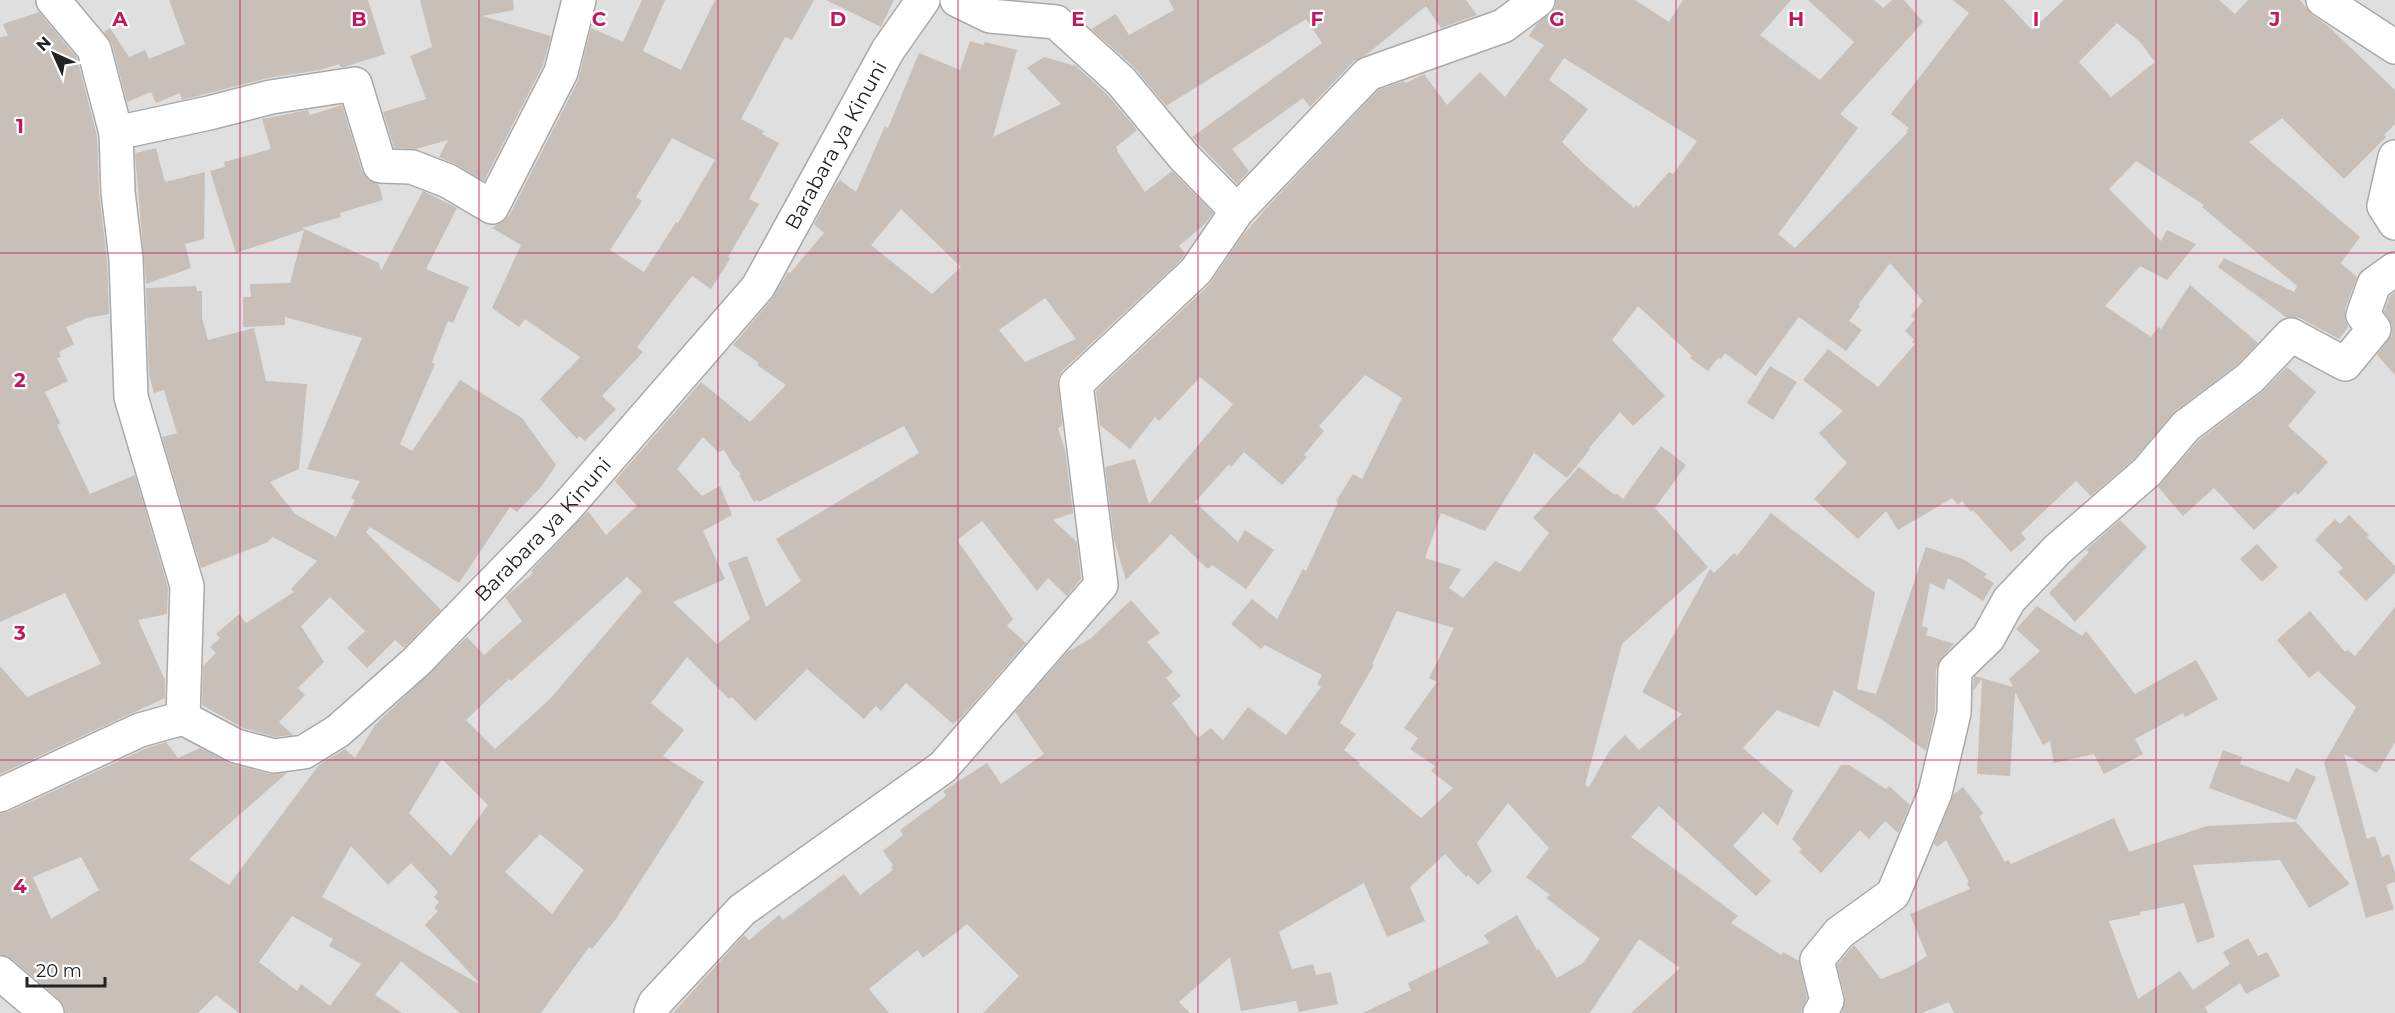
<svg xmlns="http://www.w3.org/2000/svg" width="2395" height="1013" viewBox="0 0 2395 1013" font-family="Montserrat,sans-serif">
	<rect width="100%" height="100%" fill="#f2efe9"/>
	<path fill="#e0dfdf" d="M0,0H2395V1013H0Z"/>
	<path fill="#c7bfb8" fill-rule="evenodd" d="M169,0H368L385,54L344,67H340L339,64L320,70L268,78L182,100L180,93L156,103L151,92L127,102L112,44L104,32L110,28L129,57L145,50L149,59L185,44Z
		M420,0H513L514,10L482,16L551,36L543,65L484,181L457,165L439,157L448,140L416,149L394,148L383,112L426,99L410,56L432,47Z
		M642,0H665L643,51L681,70L715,0H814L792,40L785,37L741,119L764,131L762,134L779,143L749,199L759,204L728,257L730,259L711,289L692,276L637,347L643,352L602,396L616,409L585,441L579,436L577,439L540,399L580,357L525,319L519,327L492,308L521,245L492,228L509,216L578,81L591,28L623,42ZM672,138L715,160L678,223L676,222L644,272L610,250L642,201L636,197Z
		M826,0H894L881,27Z
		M1169,0H1466L1477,15L1441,28L1426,6L1366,55L1354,61L1310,107L1303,98L1232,149L1249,171L1237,184L1192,137L1322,43L1306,19L1166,106L1134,67L1091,29L1116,14L1129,35L1174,10Z
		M1556,0H1635L1669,22L1683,0H1791L1760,35L1820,80L1854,42L1808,0H1874L1883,8L1892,0H1904L1923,22L1840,114L1858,128L1778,234L1795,248L1908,132L1906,131L1909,128L1891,114L1969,13L1953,0H2004L2032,30L2064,0H2219L2235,14L2248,0H2300L2312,15L2328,26L2395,90V124L2384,135L2386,137L2344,179L2282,118L2249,142L2360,237L2341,263L2357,277L2345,309V319L2348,327L2339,339L2300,318L2286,317L2218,267L2224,258L2294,292L2297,286L2202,207L2204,205L2136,161L2109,189L2161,241L2167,230L2196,244L2167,280L2140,266L2105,306L2151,337L2158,327L2161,329L2190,285L2258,343L2238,364L2175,411L2134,459L2091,496L2076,481L2021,533L2026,539L2011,552L1973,510L1971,512L1962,501L1958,505L1952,498L1898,530L1886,511L1858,539L1814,499L1847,463L1819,433L1843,411L1803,380L1828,349L1878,387L1915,344L1912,342L1914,339L1905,331L1915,319L1911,316L1923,301L1890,263L1858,305L1860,306L1849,321L1862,330L1846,351L1799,317L1756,376L1725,353L1721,359L1718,358L1708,371L1690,358L1692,356L1638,306L1612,340L1665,396L1633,426L1620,412L1589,448L1590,449L1567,478L1534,453L1485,531L1441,513L1425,558L1461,569L1449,588L1463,598L1495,561L1520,572L1549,533L1533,518L1579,467L1615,495L1616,493L1623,499L1661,446L1686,465L1655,508L1708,567L1622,644L1585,785L1589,787L1610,750L1625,735L1639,750L1682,714L1642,692L1710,569L1714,573L1734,553L1737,556L1771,513L1875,593L1857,689L1876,694L1926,547L1963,559L1987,574L1984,577L1994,583L1983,601L1948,578L1944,590L1930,583L1922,626L1928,628L1926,635L1954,644L1942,657L1936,669L1935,711L1926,751L1881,719L1834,690L1819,727L1777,710L1743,748L1793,791L1778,826L1763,812L1733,846L1771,881L1756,896L1659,806L1631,837L1738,916L1731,923L1781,955L1783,952L1799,961L1807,998L1801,1013H1631L1680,968L1639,939L1590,1013H1363L1411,990L1408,983L1489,943L1484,935L1517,915L1537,950L1539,949L1557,978L1583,963L1600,939L1546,898L1550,895L1526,877L1549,848L1508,803L1477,843L1492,871L1478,885L1468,875L1466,877L1445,854L1410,887L1425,921L1387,937L1364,883L1279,932L1292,969L1313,964L1316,975L1331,972L1338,1004L1299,1012L1296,1001L1241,1011L1230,957L1179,1002L1190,1013H983L1019,976L967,924L923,958L917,950L869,989L889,1013H673L744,935L749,940L779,915L783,920L844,874L860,895L893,870L891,867L893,865L883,851L903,835L900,830L946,796L943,791L987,763L1001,784L1044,754L1015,712L1067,652L1090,639L1131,600L1160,633L1147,642L1173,672L1166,678L1181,696L1172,703L1198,738L1211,728L1223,740L1248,707L1286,735L1321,687L1317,684L1322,675L1265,645L1261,649L1231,624L1252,599L1277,619L1303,569L1306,571L1338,502L1336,501L1353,474L1362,479L1402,398L1365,375L1319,426L1324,431L1304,455L1307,457L1282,485L1244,452L1231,467L1229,464L1195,502L1238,542L1245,530L1274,550L1246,589L1212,565L1208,569L1171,534L1126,580L1114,540L1105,467L1135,459L1149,504L1233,404L1200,377L1159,421L1155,417L1130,449L1100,425L1096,391L1209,285L1243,235L1271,203L1378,90L1404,81L1406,83L1424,74L1447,105L1480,72L1505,97L1544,45L1529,36L1536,25L1555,8ZM2117,23L2140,42L2155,62L2111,97L2079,62ZM1564,58L1697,141L1673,174L1669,172L1638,207L1636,205L1634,208L1585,165L1562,142L1588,109L1549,80ZM1397,611L1454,628L1429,678L1437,682L1404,728L1418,738L1410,749L1435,766L1431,771L1453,788L1421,818L1359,765L1360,763L1344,750L1356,734L1340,723L1374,665L1372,664Z
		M39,12L77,58L97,136L99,193L107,260L109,314L87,318L66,327L74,344L59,352L61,357L57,358L68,381L45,392L60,423L57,425L90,494L135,475L168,588L167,614L138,620L165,680V698L0,774V666L27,697L101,664L65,593L0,622V37L8,36L3,24Z
		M970,41L984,45L985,42L1017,50L993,137L1061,104L1027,68L1044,57L1076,66L1107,94L1137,130L1116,147L1118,150L1117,151L1145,192L1172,171L1213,213L1206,223L1179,246L1185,253L1182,259L1063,370L1058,378L1062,426L1058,428L1065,450L1073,513L1053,520L1077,542L1081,579L1067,596L1048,578L1037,591L982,521L957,540L1013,619L1007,626L1026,643L960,719L959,718L953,724L906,683L881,711L876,706L864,719L807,669L755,721L732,697L729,699L687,657L651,703L684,730L663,756L704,782L616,919L592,949L589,947L541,1013H460L401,961L375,995L402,1013H239L216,995L198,1013H65L64,1006L59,999L12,959L0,955V813L8,812L147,748L166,742L178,758L200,748L231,764L269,774L287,773L189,859L229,885L319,765L345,749L355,758L375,725L467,637L484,655L522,621L505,597L533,573L531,571L588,511L606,535L637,506L615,481L701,382L750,422L786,385L757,365L759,363L733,345L772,299L788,272L790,273L824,233L814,224L834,187L840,180L856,192L885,126L888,128L919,53L960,70ZM901,209L961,267L932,294L871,245ZM1045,298L1076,339L1025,362L999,330ZM904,426L919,453L776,539L801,581L766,607L747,556L728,563L750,619L717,644L673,602L725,579L703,531L732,515L720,486L702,496L677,469L703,437L718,452L724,450L734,467L741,474L739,475L754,502L757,500L759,502ZM627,577L642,591L550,699L495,749L466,720L509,679L511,681ZM442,759L488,805L451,856L409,813ZM540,834L584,870L552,914L505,872ZM351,846L388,885L411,863L438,892L434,897L439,902L434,908L438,911L425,925L481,985L322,897ZM81,857L99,890L51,919L33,877ZM292,916L333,939L329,946L361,964L330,1006L301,984L297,991L259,962Z
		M342,105L362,171L368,180L379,185L383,200L340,213L341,217L302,228L379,263L381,271L423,191L457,208L426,269L469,287L453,323L448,321L432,362L435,364L400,444L412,451L460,380L522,418L556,465L540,488L517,512L510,507L459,583L370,527L366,532L441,610L404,648L395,640L367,668L347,648L365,631L330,597L301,626L324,662L298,688L305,695L279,722L293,735L275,737L243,728L202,705L203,666L216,653L210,647L220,638L216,634L239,614L246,623L294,592L291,589L317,561L273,537L266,543L201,568L162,437L177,433L164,390L154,393L149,375L146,288L196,286L197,291H202V318L208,340L254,328L266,381L307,384L299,469L270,482L295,514L336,537L355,500L351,498L360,481L307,469L362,338L285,317V325L243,327V297H251L250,284L290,283L304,230L236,253L210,171L225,167L224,162L271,149L262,119L308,110L310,115Z
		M156,148L165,182L205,172L204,239L185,244L191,268L146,284L135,153Z
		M2395,292V375L2377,355L2392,334V325L2384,312L2390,296Z
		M1770,366L1797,382L1773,420L1747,403Z
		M2287,367L2316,392L2288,426L2328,462L2298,495L2295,492L2254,530L2214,488L2183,516L2158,487L2199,440L2261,393Z
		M2349,515L2369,535L2367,537L2395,566V573L2366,601L2338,572L2343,568L2315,540L2335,519L2340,524Z
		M2120,520L2147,547L2075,622L2049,593L2089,552L2086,550Z
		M2257,544L2278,567L2262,582L2240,559Z
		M2037,606L2082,636L2086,631L2135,694L2196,660L2218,699L2185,717L2183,713L2135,739L2143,754L2104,774L2094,754L2054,763L2050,741L2043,745L2015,692L2010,776L1977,774L1982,679L1973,691L1974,678L1975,676L2013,687L2009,679L2040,651L2016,629Z
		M2395,607V742L2377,773L2344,754L2367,839L2375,836L2382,857L2389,854L2395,872V882L2386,885L2394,909L2366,918L2324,763L2356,707L2318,671L2309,678L2277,640L2310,611L2345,652L2348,650L2355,656Z
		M2223,750L2242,757L2240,764L2289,782L2296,768L2316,777L2296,820L2209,788Z
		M1841,765H1849L1886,789L1889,786L1910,805L1898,833L1885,821L1869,839L1860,830L1821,873L1799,852L1802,849L1792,839Z
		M1963,787L1983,813L1979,816L2005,862L2008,860L2011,864L2114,818L2129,852L2207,826L2296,822L2350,884L2309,908L2280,860L2193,865L2215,937L2197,943L2184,903L2140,912V915L2109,921L2138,999L2180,971L2193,990L2230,964L2223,952L2248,938L2258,956L2267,952L2280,976L2246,994L2240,983L2205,1007L2208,1013H1954L1949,1002L1922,1013H1842L1845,997L1837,965L1852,947L1854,945L1881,979L1906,969L1927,956L1910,914L1970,889L1967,883L1969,882L1946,840L1937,847L1934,843L1954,794Z"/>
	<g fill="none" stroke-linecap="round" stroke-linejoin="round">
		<g stroke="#a9a9a9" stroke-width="36">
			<g id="minor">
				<path d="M53,0L94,49L116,133L118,192L126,259L131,397L187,586L183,718"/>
				<path d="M957,0L990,16L1056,22L1121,81L1184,157L1237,211"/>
				<path d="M2323,0L2395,47"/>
				<path d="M116,133L209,113L271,97L355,84L380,166L412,167L448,181L492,207L561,72L579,0"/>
				<path d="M2395,157L2384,206L2395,223"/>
				<path id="s1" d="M0,795L140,730L183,718L236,746L274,756L304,752L338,731L416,662L565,509L758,287L888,50L923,0"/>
				<path d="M0,973L47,1013"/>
				<path d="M651,1013L655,1003L742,910L943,767L1101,585L1076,384L1196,271L1237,211L1368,74L1503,26L1538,0"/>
				<path d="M1820,1013L1827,1001L1817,960L1839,933L1893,894L1935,793L1954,713L1955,670L1988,638L2009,600L2058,549L2147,472L2186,426L2250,378L2291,335L2345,364L2374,329L2363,315L2374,284L2395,269"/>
			</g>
		</g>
		<use href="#minor" stroke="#fff" stroke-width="33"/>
	</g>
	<path fill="none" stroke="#c2185b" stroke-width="1.5" stroke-opacity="0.55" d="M240,0V1013M479,0V1013M718,0V1013M958,0V1013M1198,0V1013M1437,0V1013M1676,0V1013M1916,0V1013M2156,0V1013M0,253H2395M0,506H2395M0,760H2395"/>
	<g text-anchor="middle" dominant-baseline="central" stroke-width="4.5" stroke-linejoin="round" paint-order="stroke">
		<g font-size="20" fill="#222" stroke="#fff">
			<text stroke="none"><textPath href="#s1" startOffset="1142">Barabara ya Kinuni</textPath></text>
			<text stroke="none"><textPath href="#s1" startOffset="656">Barabara ya Kinuni</textPath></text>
		</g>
	</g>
	<g font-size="20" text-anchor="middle" font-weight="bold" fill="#c2185b" stroke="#fff" stroke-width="4.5" stroke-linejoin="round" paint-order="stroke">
		<text x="120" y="26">A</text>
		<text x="359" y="26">B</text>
		<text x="599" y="26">C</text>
		<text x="838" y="26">D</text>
		<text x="1078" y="26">E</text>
		<text x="1317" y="26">F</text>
		<text x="1557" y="26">G</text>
		<text x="1796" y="26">H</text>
		<text x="2036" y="26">I</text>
		<text x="2275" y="26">J</text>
		<text x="20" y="133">1</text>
		<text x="20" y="387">2</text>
		<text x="20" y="640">3</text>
		<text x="20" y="893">4</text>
	</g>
	<g transform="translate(54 54) rotate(315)" stroke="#ffffff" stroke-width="4.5" paint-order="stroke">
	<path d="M0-4.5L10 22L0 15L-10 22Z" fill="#222222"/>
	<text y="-9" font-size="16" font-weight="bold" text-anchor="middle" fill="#222222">N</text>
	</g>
	<path d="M27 977v9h78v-9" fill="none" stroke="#222222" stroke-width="3"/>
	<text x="36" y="977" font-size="18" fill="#222222" stroke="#ffffff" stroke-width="4.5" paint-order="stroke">20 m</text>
</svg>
